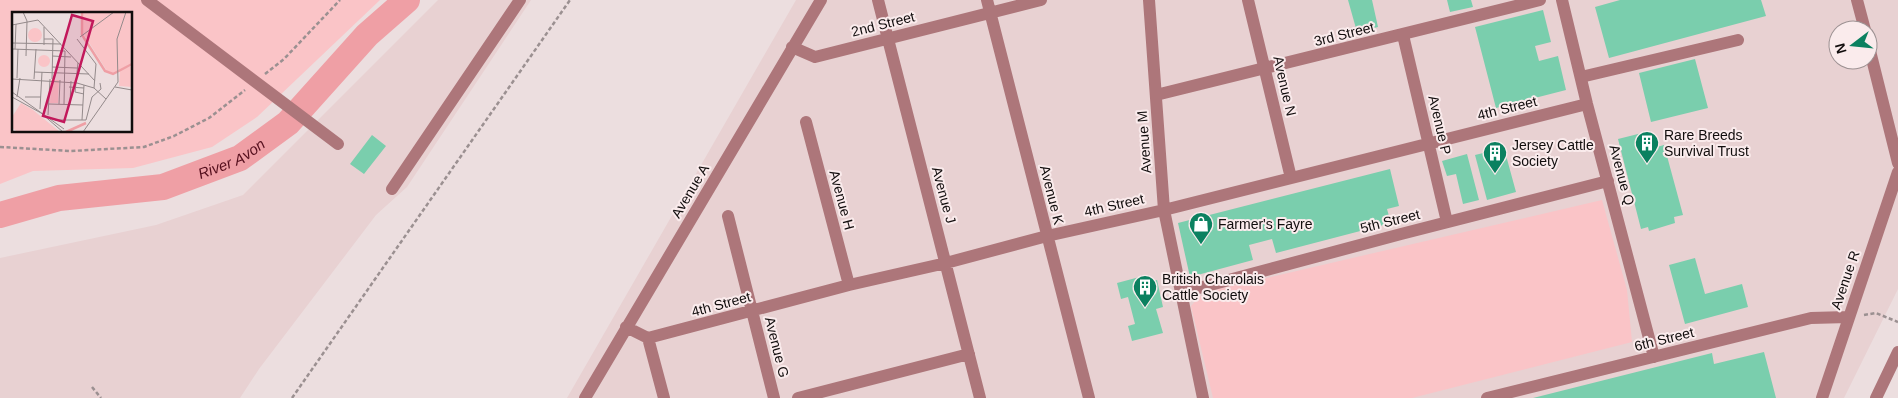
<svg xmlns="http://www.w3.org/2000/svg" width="1898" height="398" viewBox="0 0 1898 398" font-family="Arial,sans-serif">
	<rect width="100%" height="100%" fill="#ecdedf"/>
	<path fill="#e8d1d2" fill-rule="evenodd" d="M438,0H531L407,187L376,215L259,369L240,398H0V258L156,225L243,195Z
		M796,0H1898V289L1844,398H567ZM1838,30H1868V60H1838Z"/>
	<path fill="#fac4c7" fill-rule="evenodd" d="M0,0H380L257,117L212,147L133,168L33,171L0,184ZM14,14H131V131H14Z
		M1602,200L1627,290L1632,342L1412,398H1213L1191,306L1199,297L1219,289Z"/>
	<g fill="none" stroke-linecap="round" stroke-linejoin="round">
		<path stroke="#ef9fa5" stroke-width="26" id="s1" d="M0,215L59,198L163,187L240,158L288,123L367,35L407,0"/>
	</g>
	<path fill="#7acead" d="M1348,0H1372L1378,27L1357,32Z
		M1447,0H1471L1473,7L1450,12Z
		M1620,0H1761L1766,16L1609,58L1595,7Z
		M1543,10L1551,42L1535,46L1539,61L1558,56L1566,90L1496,108L1475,27Z
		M1695,59L1708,108L1651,122L1639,73Z
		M1642,133L1646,150L1664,145L1683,215L1674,217L1675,223L1649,231L1648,227L1641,229L1618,139Z
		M372,135L386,146L364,174L350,164Z
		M1504,148L1516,192L1487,200L1475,155Z
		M1467,154L1479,200L1463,204L1456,174L1447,176L1442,161Z
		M1390,169L1399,206L1387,209L1391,223L1276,253L1272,239L1249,245L1253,260L1190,277L1178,223Z
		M1695,258L1705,294L1742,284L1748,307L1685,324L1669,265Z
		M1147,275L1149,282L1157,280L1163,307L1156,309L1163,333L1132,341L1128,326L1135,324L1128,297L1121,299L1117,283Z
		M1764,352L1776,398H1533L1712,353L1714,364Z"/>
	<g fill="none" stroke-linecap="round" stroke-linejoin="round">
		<path stroke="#9b9091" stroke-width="2.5" stroke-dasharray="4 2.5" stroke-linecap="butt" d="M265,74L284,59L340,0
			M0,147L71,151L144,147L174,136L209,118L245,90
			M1864,315L1876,313L1898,322
			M92,387L101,398
			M292,398L570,0"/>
		<path stroke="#ad767a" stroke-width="12" d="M147,0L338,144
			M878,0L980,398
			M987,0L1089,398
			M1149,0L1164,210L1203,398
			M1248,0L1291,178
			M1562,0L1587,104L1654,357
			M1857,0L1865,30
			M1403,35L1447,222
			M1868,43L1898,163
			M792,47L815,57L1041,0
			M1581,77L1738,40
			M1156,95L1540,0
			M806,122L849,285
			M392,189L520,0
			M728,216L774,398
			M1180,293L1401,234L1608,181
			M626,327L648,338
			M648,338L849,285L946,263L1047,236L1164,210L1587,104
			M648,338L664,398
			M585,398L821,0
			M798,398L969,354
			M1487,398L1811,318L1848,317
			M1822,398L1898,172
			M1876,398L1898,352"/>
	</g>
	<defs>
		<g id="building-pin" transform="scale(1.25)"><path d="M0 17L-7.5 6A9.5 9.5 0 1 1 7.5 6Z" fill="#0b8160" stroke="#faebec"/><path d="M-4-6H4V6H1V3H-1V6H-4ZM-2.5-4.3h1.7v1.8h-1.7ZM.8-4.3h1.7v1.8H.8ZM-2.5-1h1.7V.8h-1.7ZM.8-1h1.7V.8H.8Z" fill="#fff"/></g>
		<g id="shop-pin" transform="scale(1.25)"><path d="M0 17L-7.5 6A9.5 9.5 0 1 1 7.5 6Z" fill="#0b8160" stroke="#faebec"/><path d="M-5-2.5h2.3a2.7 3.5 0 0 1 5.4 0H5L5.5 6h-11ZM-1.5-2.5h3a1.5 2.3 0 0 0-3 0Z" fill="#fff"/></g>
	</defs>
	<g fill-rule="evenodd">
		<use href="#building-pin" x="1647" y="143"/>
		<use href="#building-pin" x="1495" y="153"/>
		<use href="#shop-pin" x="1201" y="224"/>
		<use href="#building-pin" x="1145" y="287"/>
	</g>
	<g text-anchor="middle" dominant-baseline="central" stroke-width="4" stroke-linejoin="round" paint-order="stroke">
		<g font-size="14" fill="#110d0d" stroke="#faebec">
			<text transform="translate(883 24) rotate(-14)">2nd Street</text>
			<text transform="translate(1344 34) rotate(-14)">3rd Street</text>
			<text transform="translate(1285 86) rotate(77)">Avenue N</text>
			<text transform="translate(1507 108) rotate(-14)">4th Street</text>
			<text transform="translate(1440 125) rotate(77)">Avenue P</text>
			<text transform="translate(1144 142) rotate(-94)">Avenue M</text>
			<text transform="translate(1622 175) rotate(75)">Avenue Q</text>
			<text transform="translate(690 191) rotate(-59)">Avenue A</text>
			<text transform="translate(944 195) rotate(75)">Avenue J</text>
			<text transform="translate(1052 195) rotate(76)">Avenue K</text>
			<text transform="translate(842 200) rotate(75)">Avenue H</text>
			<text transform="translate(1114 205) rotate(-13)">4th Street</text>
			<text transform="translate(1390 221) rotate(-14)">5th Street</text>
			<text transform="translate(1845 280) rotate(-71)">Avenue R</text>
			<text transform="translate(721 304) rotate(-15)">4th Street</text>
			<text transform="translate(1664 339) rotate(-14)">6th Street</text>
			<text transform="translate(777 347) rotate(76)">Avenue G</text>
		</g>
		<g font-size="14" fill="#110d0d" stroke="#faebec" text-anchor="start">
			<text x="1664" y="135">Rare Breeds<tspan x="1664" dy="16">Survival Trust</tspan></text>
			<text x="1512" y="145">Jersey Cattle<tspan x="1512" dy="16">Society</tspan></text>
			<text x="1218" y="224">Farmer's Fayre</text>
			<text x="1162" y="279">British Charolais<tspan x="1162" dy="16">Cattle Society</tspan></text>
		</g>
		<g font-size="15" font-style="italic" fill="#540e1c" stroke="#faebec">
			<text stroke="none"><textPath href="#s1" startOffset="240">River Avon</textPath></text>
		</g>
	</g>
	<g transform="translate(12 12)">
		<rect width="120" height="120" fill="#ecdedf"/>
		<path d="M71,0H120V51L100,62L95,59L71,21ZM16 23a7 7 0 1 1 14 0a7 7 0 1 1-14 0ZM26 49a6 6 0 1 1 12 0a6 6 0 1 1-12 0ZM120,54V75L107,74L108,58ZM39,68H47L46,91H38ZM9,91L21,98L48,120H6L0,116V105Z" fill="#fac4c7"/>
		<path fill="none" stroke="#ef9fa5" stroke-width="2.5" d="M70,0V23L93,59L101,62L120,52M54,120L74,111"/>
		<path fill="none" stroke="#948a8b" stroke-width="1" d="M11,0L15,9L14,44M0,13L26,8L83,69M68,25L102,0M32,27H41L40,67M65,27L84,52L82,76M0,31L49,32M32,33V15M0,37L53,39M3,37L4,12M40,44L59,45M66,51L63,80L72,82M40,55L65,56M22,60L77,62M5,66L6,37M0,67L65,71L82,76L94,87M22,67L24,37M57,75L72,76M103,75L120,78M0,80L52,117M0,85L29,101L51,120M5,85L8,66M13,85H29M37,92L71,93M47,92L48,68M52,92L53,39M58,92L59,69M28,97L30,60M36,103L38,67M43,108H74L80,85L89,77L88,71M70,108L72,73M71,120L106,70L105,27L114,0"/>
		<path fill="#c2185b" fill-opacity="0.15" stroke="#c2185b" stroke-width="2.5" d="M60,3L81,9L52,110L31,104Z"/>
		<rect width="120" height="120" fill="none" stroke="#110d0d" stroke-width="2.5"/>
	</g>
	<g transform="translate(1853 45) rotate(254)"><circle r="24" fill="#faebec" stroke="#9d9293"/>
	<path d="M0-4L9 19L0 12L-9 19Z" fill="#0b8160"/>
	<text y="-8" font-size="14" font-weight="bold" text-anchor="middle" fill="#110d0d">N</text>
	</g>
</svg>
